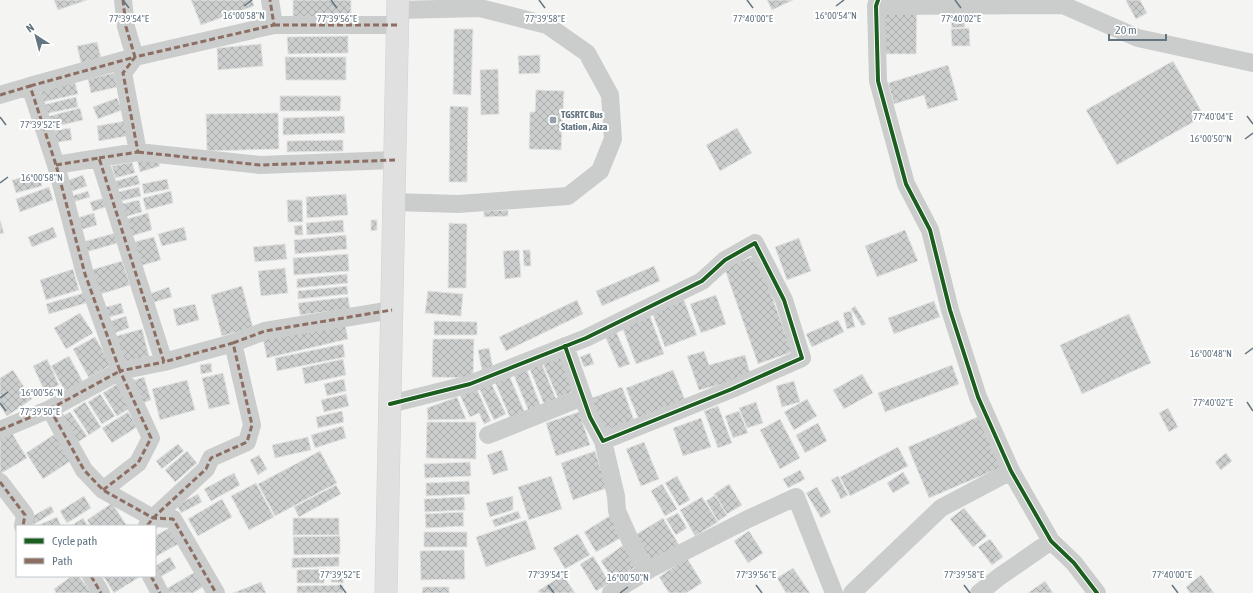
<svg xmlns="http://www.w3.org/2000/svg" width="1253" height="593" viewBox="0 0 1253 593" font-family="'Asap Condensed',sans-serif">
	<defs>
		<pattern id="building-cross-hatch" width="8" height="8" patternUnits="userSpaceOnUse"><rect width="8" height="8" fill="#cccecd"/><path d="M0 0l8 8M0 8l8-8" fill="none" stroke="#a9acac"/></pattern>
	</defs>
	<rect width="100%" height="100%" fill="#f4f4f2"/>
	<path fill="url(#building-cross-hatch)" stroke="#e3e3e2" d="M54,0H87L58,10Z
		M191,0H252L254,6L201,25Z
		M293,0H351V22L293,21Z
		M767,0H793L772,10Z
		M1127,0H1140L1147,13L1136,19L1126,1Z
		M881,9H917L916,54H881Z
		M964,17L965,27L952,28L951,18Z
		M969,28L970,46H952L951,29Z
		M454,29H473L471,95L453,94Z
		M348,36V53L288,54L287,37Z
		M97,42L101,58L81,63L77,46Z
		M261,44L263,66L218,70L217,48Z
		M540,55V73L519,74L518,56Z
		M285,57H346V80H286Z
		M1173,61L1204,116L1117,165L1086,110Z
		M948,65L958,100L928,109L924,95L894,104L888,83Z
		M498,69L499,114L481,115L480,70Z
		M114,73L117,87L91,93L88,79Z
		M75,82L78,94L43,102L40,90Z
		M536,90L564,91L561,150L529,149L530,112H535Z
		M280,96H341L340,111H280Z
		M76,97L78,107L45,114L43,105Z
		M117,98L122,110L98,119L93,107Z
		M450,106L468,107L467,182H449Z
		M80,108L83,120L49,128L46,117Z
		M278,113L279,149L207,151L206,114Z
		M344,116L345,133L283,135V118Z
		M125,121L127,136L99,141L97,126Z
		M70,128L72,140L53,143L51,131Z
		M737,128L752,153L720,171L706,145Z
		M343,140V151L287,152V141Z
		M156,154L160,166L140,172L137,160Z
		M132,162L135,173L115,178L112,166Z
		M38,173L42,186L16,193L12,180Z
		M83,175L87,186L67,193L63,182Z
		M137,175L140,184L115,190L113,182Z
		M167,179L169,189L144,194L142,184Z
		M49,187L53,200L20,212L16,199Z
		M139,187L141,196L117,202L114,193Z
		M88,191L90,197L73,202L72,196Z
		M171,191L173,203L146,210L143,198Z
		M346,194L348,215L307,218L306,197Z
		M104,198L106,207L93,211L90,202Z
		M139,200L142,212L121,218L118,205Z
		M287,200H302L303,222H288Z
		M508,210V216L484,217V211Z
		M94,213L97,225L80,230L77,218Z
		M148,213L152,230L128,237L123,220Z
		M0,220L4,233L0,234Z
		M343,220L344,232L307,235L306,223Z
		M371,220H377V230L371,231Z
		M449,223L467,224L466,288H448Z
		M302,225L303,235H295L294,226Z
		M53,227L57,237L32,247L28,237Z
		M184,227L187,240L162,246L158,234Z
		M905,230L918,261L877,277L865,246Z
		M115,233L118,243L86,252L83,242Z
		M346,235L347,249L295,254L294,240Z
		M154,237L161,260L136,267L130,243Z
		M799,238L811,271L787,280L775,247Z
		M285,244L287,259L255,262L253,247Z
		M519,250L521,277L505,279L503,251Z
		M523,250H530L531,266H524Z
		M348,254L349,271L294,275L293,258Z
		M757,255L792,352L758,364L724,267Z
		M122,261L130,285L98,295L91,270Z
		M654,266L660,281L602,306L596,291Z
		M285,268L288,293L261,296L258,271Z
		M73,269L79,290L46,300L40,280Z
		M347,274L348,283L297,288V279Z
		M242,286L253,328L222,336L211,295Z
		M347,286L348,294L298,299V291Z
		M169,287L172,297L151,303L149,294Z
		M428,291L463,294L461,316L425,313Z
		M84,293L86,303L49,314L46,304Z
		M716,295L726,324L701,333L690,304Z
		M348,297L350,309L300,315L298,303Z
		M577,300L583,314L506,351L499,337Z
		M684,300L697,335L665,347L652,312Z
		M934,301L940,317L894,334L888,318Z
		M121,303L124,313L106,318L103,308Z
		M195,304L199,320L177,326L173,309Z
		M855,306L866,324L862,326L851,309Z
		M851,311L855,327L847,329L843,313Z
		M80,313L93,333L66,349L54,328Z
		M1129,314L1151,363L1082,394L1060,345Z
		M126,316L129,328L111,334L108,322Z
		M650,316L664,354L636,364L622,327Z
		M344,319L348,339L267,358L263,339Z
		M838,320L844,332L812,347L806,334Z
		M434,321L477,322V335H434Z
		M142,329L149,356L121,364L113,337Z
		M615,329L630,364L619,368L604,334Z
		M95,337L111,365L89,378L73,349Z
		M433,339H474L473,378L432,377Z
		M343,344L345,357L277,371L275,358Z
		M489,348L493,368L482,370L478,350Z
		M704,351L709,365L745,355L751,377L699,390L687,356Z
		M590,353L594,364L584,367L580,357Z
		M559,354L574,391L558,398L542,361Z
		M69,356L83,382L65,391L51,366Z
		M47,359L59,385L45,392L33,366Z
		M343,359L346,375L305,384L302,368Z
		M541,362L556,399L544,404L529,367Z
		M211,363L212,372L201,374L200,365Z
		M952,365L959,384L885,412L878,393Z
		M526,368L541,407L529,412L513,373Z
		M13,370L32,399L7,416L0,406V378Z
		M673,370L685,400L638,418L626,388Z
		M223,373L230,404L209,409L202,378Z
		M862,374L873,393L844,409L833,390Z
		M509,375L525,413L511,420L495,382Z
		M144,377L151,400L140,404L132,381Z
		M344,379L346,391L327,396L324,384Z
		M187,380L195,410L160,420L152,389Z
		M794,381L800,402L782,407L776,386Z
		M120,382L135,405L117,416L103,393Z
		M491,383L506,414L494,420L479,388Z
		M476,387L491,421L484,424L479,413L470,417L460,395Z
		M622,387L634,420L602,432L589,399Z
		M100,394L115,416L102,424L88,402Z
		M346,394L349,406L324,412L321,400Z
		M457,397L466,419L428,420L427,408Z
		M807,399L817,416L794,430L784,412Z
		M85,402L101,427L89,435L73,410Z
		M756,402L763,423L747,428L739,408Z
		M718,406L732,443L718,448L704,411Z
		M1168,408L1178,427L1169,432L1159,413Z
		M342,411L344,422L318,428L316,417Z
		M739,411L748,433L733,438L725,416Z
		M70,412L87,436L75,444L58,419Z
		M128,412L137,427L112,443L102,428Z
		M579,412L590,445L556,456L546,423Z
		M980,416L1002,467L929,498L908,447Z
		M701,418L711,447L683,456L673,428Z
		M780,419L800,458L780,469L760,430Z
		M427,422H476V459L426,458Z
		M818,423L827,441L805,453L796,435Z
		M343,426L346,438L315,448L311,435Z
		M10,430L27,458L0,474V436Z
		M55,434L72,460L43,479L26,453Z
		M308,437L311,450L275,458L272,445Z
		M644,442L659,479L641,486L626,449Z
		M178,444L184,451L162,469L156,461Z
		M898,447L908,466L850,496L840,477Z
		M502,450L508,470L493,475L487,455Z
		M187,451L197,463L175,482L165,470Z
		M320,451L337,483L275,516L258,484Z
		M595,451L607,488L573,500L561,463Z
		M1226,453L1232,461L1221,470L1215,462Z
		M259,455L267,469L258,475L250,460Z
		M470,462L471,476L425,478L424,464Z
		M800,470L805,479L788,488L783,479Z
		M903,472L910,483L893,493L887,483Z
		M234,473L240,485L211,501L204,489Z
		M551,476L562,509L529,520L518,487Z
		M677,476L690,500L679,506L665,483Z
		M838,476L848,495L841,499L831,480Z
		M469,481L470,494L426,496V483Z
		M256,483L274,517L249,530L231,496Z
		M662,484L677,509L665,516L651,491Z
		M729,484L742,505L727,514L714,494Z
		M336,485L341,494L299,517L294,507Z
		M817,487L831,512L821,518L806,493Z
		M198,494L202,502L181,513L177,505Z
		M715,495L727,515L718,521L706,501Z
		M84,496L91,508L67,523L60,511Z
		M513,496V510L490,517L486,503Z
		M464,497L465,510L425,512L424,499Z
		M702,497L718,522L695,536L680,510Z
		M222,499L232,517L198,536L188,519Z
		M112,503L127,526H91L87,520Z
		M51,506L54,512L33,525L29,518Z
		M964,508L987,536L973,547L950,519Z
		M518,511L521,518L495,527L492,520Z
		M463,512L464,526L426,528L425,514Z
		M678,513L687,528L676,535L666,519Z
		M611,515L624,536L596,552L584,532Z
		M57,517L61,526H39V525Z
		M83,518L88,526H71Z
		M293,518H339V535H293Z
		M663,518L679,545L650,563L635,535Z
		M526,520L536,549L486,567L476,537Z
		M171,527L180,543L155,557V536Z
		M749,531L763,553L748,563L734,541Z
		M424,532H467V547H424Z
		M578,534L590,555L565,569L553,548Z
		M340,536V554L294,555L293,537Z
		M990,539L1003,557L992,565L978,547Z
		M625,544L638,565L614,581L601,561Z
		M464,550L465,579L421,580L420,551Z
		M593,556L610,583L596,591L580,564Z
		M170,557L176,568L160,577L155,568V566Z
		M339,557V566L292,568V558Z
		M687,558L702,583L686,593H669L659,577Z
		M793,568L810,593H786L777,578Z
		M200,569L209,583L193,593H169L166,589Z
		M325,569L324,583H297V570Z
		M332,575L344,576L343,583L331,582Z
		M563,575L575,593H539L538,591Z
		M1201,575L1214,593H1190L1186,587Z
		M72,576H79L91,593H56L54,589Z
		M103,576H141L114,593Z
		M1045,581L1053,593H1028Z
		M261,582L266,593H233Z
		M343,585V593H297V586Z
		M423,587H449V593H422Z"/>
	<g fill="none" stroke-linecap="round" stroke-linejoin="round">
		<g stroke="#d1d2d1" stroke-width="23">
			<path id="major" d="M386,593L398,0"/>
		</g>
		<path stroke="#cbcdcd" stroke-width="18" d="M878,0L876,6L878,81L906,184L930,230L950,310L978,397L1011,471L1051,541L1074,563L1097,593
			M876,6L1063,5L1138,38L1253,63
			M274,25H397
			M30,86L135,57L126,27L123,0
			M0,95L30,86L56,165L85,274L120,371L50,409
			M138,152L260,165L395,160
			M99,158L138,152L123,73L135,57L274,25L270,0
			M56,165L99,158L164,362L233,343L252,425L247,442L211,458L206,469L153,518L147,526
			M394,202L458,204L568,196L600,171L613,139L610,95L587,53L547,25L480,8L398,10
			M233,343L265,331L392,310
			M390,404L470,384L586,338L702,281L725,260L755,243L784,300L802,358L732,389L603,441L590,417L565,346
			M0,430L50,409L84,470L103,490L153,518L173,519L216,593
			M488,435L583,397
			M603,441L616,496L617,511L630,540L647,571
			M0,482L25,515L23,526
			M103,490L138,463L151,438L120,371L164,362
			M91,576L101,593
			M151,576L160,593
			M611,593L650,569L748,519L796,497L834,593
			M852,593L941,508L1011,471
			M979,593L999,577L1051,541"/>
		<use href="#major" stroke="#e0e0e0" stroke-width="22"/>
		<path stroke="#8d6e63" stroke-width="3" stroke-dasharray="6 3" stroke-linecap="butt" d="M274,25H397
			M30,86L135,57L126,27L123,0
			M0,95L30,86L56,165L85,274L120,371L50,409
			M138,152L260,165L395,160
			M99,158L138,152L123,73L135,57L274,25L270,0
			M56,165L99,158L164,362L233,343L252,425L247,442L211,458L206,469L153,518L147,526
			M233,343L265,331L392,310
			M0,430L50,409L84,470L103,490L153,518L173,519L216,593
			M0,482L25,515L23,526
			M103,490L138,463L151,438L120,371L164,362
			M91,576L101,593
			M151,576L160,593"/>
		<g stroke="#fff" stroke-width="6">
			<path id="cycleway" d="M878,0L876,6L878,81L906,184L930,230L950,310L978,397L1011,471L1051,541L1074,563L1097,593
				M390,404L470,384L586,338L702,281L725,260L755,243L784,300L802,358L732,389L603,441L590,417L565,346"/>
		</g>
		<use href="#cycleway" stroke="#1b5e20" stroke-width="4"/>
	</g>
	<path fill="none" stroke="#647582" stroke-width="1.5" d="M123,0L129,8M331,0L337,8M539,0L545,8M747,0L753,8M955,0L961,8M244,6L252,0M836,6L844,0M1247,116L1253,124M0,117L6,125M1245,139L1253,133M0,183L8,177M1245,354L1253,348M0,398L8,392M1247,402L1253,411M0,403L6,411M340,585L346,593M548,585L554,593M756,585L762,593M964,585L970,593M1172,585L1178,593M620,593L628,587"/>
	<rect fill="#96a1a9" stroke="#fff" stroke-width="1.5" x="549" y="116" width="8" height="8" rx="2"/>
	<g text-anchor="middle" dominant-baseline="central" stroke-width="4" stroke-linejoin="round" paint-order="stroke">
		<g font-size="10" font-weight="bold" fill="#647582" stroke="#fff" text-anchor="start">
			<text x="561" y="114">TGSRTC Bus<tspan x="561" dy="12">Station , Aiza</tspan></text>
		</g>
	</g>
	<g font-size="10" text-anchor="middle" fill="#647582" stroke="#fff" stroke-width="4" stroke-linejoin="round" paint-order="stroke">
		<text x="244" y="19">16°00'58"N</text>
		<text x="836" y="19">16°00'54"N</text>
		<text x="129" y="22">77°39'54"E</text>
		<text x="337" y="22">77°39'56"E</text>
		<text x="545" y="22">77°39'58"E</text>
		<text x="753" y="22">77°40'00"E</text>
		<text x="961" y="22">77°40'02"E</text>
		<text x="1213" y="120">77°40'04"E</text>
		<text x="40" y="128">77°39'52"E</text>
		<text x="1211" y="142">16°00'50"N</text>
		<text x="42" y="181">16°00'58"N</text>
		<text x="1211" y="357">16°00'48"N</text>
		<text x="42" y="396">16°00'56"N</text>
		<text x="1213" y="406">77°40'02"E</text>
		<text x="40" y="415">77°39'50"E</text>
		<text x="340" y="578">77°39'52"E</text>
		<text x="548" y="578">77°39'54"E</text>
		<text x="756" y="578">77°39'56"E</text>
		<text x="964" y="578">77°39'58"E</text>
		<text x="1172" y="578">77°40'00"E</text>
		<text x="628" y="581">16°00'50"N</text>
	</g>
	<rect x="16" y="525" width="140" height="52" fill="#ffffff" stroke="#c1c8cd"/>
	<rect x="24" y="538" width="20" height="6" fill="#1b5e20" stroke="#c1c8cd"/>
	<text x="52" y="545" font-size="12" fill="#647582">Cycle path</text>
	<rect x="24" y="558" width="20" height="6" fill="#8d6e63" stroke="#c1c8cd"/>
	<text x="52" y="565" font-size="12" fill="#647582">Path</text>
	<g transform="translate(36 36) rotate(324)" stroke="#ffffff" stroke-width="3" paint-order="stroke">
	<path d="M0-3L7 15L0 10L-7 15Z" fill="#647582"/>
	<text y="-6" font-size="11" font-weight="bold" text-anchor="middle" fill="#647582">N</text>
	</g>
	<path d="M1109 34v6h57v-6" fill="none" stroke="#647582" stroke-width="2"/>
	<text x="1115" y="34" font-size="12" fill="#647582" stroke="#ffffff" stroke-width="3" paint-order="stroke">20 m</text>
</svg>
